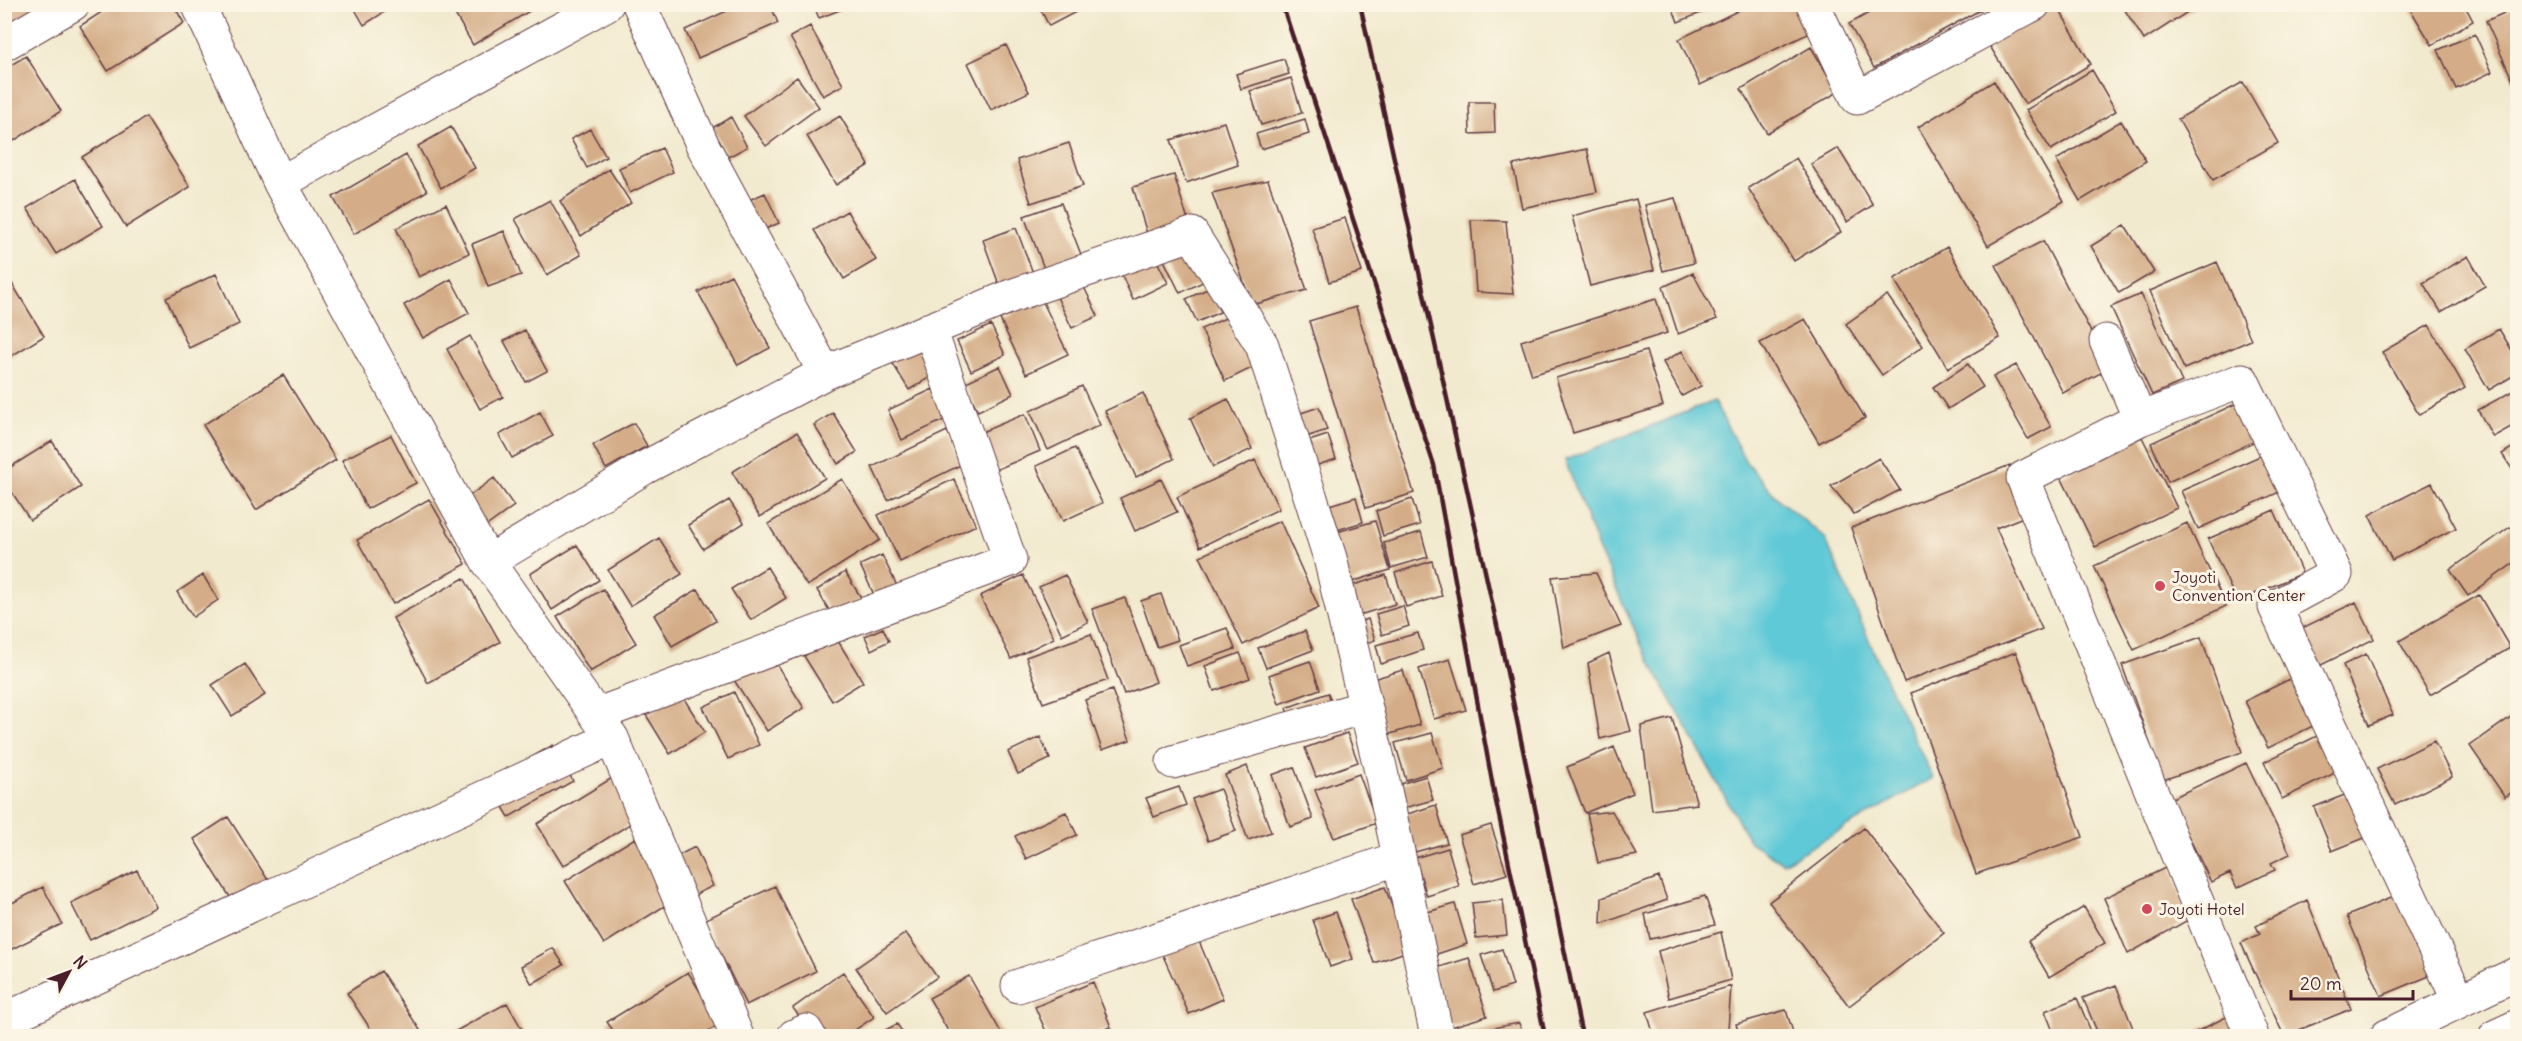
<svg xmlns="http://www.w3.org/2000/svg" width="2522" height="1041" viewBox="0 0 2522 1041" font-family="Delius,sans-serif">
	<rect width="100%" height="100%" fill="#fcf5e5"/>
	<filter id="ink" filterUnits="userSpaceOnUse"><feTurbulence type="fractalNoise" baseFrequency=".0167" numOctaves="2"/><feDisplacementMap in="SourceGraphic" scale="12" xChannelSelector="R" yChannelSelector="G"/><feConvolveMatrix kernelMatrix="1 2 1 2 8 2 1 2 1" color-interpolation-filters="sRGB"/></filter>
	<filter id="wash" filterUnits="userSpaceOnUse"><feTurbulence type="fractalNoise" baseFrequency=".008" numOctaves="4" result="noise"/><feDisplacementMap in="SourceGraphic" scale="24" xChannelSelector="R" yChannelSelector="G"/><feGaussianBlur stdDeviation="1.35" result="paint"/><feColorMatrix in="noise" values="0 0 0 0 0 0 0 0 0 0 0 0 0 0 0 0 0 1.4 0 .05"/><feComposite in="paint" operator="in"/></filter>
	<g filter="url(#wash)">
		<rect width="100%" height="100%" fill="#f2eacf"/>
		<path fill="#5ec9d7" stroke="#547481" stroke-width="1.5" d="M1714,401L1746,462L1779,500L1825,538L1885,677L1933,778L1783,863L1750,842L1644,651L1597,546L1565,460Z"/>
		<g id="blocks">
			<path fill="#d4ad88" d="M4,4H51L17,32L4,15Z
				M114,4H173L184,23L108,71L80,26Z
				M352,4H397L364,25Z
				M449,4H541L473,45Z
				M742,4H770L778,23L698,58L685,30Z
				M813,4H853V5L819,18Z
				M1038,4H1091L1049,26Z
				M1671,4H1721V5L1678,22Z
				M1752,4H1797L1810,33L1700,85L1679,39Z
				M1885,4H1991L1874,68L1849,24Z
				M2053,4H2056L2091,64L2025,104L1988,43Z
				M2121,4H2200L2144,40Z
				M2407,4H2464L2473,21L2432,45Z
				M2518,7V79L2513,81L2486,21Z
				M810,26L843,85L823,96L790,37Z
				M2475,34L2492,72L2456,89L2438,50Z
				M1006,45L1029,92L991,110L968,63Z
				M1811,47L1838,92L1767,133L1741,89Z
				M26,56L61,111L12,142L4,129V69Z
				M1284,59L1289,74L1241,89L1236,74Z
				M2092,70L2116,111L2051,150L2026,110Z
				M797,77L819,107L766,146L744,116Z
				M1291,78L1302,113L1261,125L1250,91Z
				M1994,81L2064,201L1988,246L1918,127Z
				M2243,82L2278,143L2213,180L2178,119Z
				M1469,102H1494L1495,133L1470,134Z
				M840,116L869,165L836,185L807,136Z
				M146,117L190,187L126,227L82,157Z
				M731,117L747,147L728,157L712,128Z
				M1305,119L1309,134L1261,149L1256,134Z
				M2121,121L2146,161L2080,201L2056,160Z
				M1224,122L1238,165L1186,183L1171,140Z
				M451,127L475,168L441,188L418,146Z
				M590,129L606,157L587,168L571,139Z
				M1069,143L1083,186L1031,203L1017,160Z
				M662,148L673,172L630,193L619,168Z
				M1838,148L1873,205L1847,222L1811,164Z
				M1587,149L1597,192L1522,208L1513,165Z
				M406,155L427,191L354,234L333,197Z
				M1796,158L1841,232L1794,261L1748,188Z
				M609,169L631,203L581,236L560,201Z
				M1174,175L1189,224L1148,237L1133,187Z
				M75,179L103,226L56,254L27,208Z
				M1268,180L1307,290L1252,305L1212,193Z
				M765,193L779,223L756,233L742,203Z
				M1675,198L1694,263L1663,271L1645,205Z
				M1636,199L1654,270L1590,286L1572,216Z
				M550,200L581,255L547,275L515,219Z
				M1061,203L1082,257L1045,271L1024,216Z
				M446,204L469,253L419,277L396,228Z
				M847,211L876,260L844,279L814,230Z
				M1345,218L1362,272L1329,282L1312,228Z
				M1471,220L1506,221L1513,294L1476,292Z
				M2125,225L2154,272L2119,293L2091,246Z
				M1016,228L1036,281L1002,293L983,240Z
				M504,231L521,275L488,287L472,244Z
				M2043,241L2110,368L2063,393L1996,265Z
				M1188,244L1205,281L1180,293L1162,256Z
				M1947,247L2000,338L1948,368L1894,279Z
				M1154,255L1168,283L1133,300L1120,271Z
				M2468,256L2485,286L2441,312L2423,283Z
				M2217,262L2251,340L2184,369L2150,291Z
				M5,272L44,336L5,360Z
				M1693,273L1717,319L1678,334L1663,287Z
				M216,274L239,324L189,348L166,298Z
				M731,275L770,348L738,365L698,292Z
				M451,279L469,313L423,338L404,305Z
				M1083,285L1098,316L1072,328L1057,297Z
				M1209,288L1220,312L1197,322L1186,299Z
				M2141,294L2182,382L2152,395L2111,307Z
				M1887,295L1923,346L1882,375L1846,324Z
				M1656,299L1667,333L1532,375L1521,341Z
				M1042,300L1068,354L1026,374L1000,319Z
				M1356,307L1414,493L1366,508L1309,321Z
				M1230,316L1254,367L1225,381L1201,329Z
				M1805,319L1865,418L1819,443L1760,343Z
				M991,325L1005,355L971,371L957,341Z
				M2429,325L2465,388L2419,415L2382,352Z
				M2499,329L2518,360V373L2489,390L2465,349Z
				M525,330L547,371L526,382L504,341Z
				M470,336L503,397L480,409L447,349Z
				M918,342L937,373L909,390L890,359Z
				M1646,351L1663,406L1573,433L1556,378Z
				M1682,351L1701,386L1682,396L1663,362Z
				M1968,364L1983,387L1948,409L1933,387Z
				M2016,365L2051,427L2028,439L1993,377Z
				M1000,366L1013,394L978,411L964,383Z
				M283,375L336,460L256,510L203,425Z
				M1082,386L1100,425L1048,450L1030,411Z
				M2518,388V423L2493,437L2478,410Z
				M933,389L948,418L902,440L888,410Z
				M1143,393L1174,459L1136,477L1105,411Z
				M1228,399L1252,449L1213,467L1190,418Z
				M2246,399L2264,437L2168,482L2151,443Z
				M1319,407L1327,430L1303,438L1295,415Z
				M540,412L553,436L512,458L499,435Z
				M833,413L857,452L838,464L814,425Z
				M1025,414L1040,451L993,471L977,434Z
				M634,423L647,446L606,469L593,445Z
				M947,431L963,464L888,500L872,467Z
				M797,432L825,478L760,517L732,472Z
				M391,435L416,483L367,509L342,460Z
				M1328,435L1336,459L1312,467L1303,443Z
				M2142,437L2177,508L2095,547L2061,477Z
				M52,441L81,487L30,520L4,480V471Z
				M2518,444V478L2502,454Z
				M1075,448L1102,503L1063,521L1036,466Z
				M2269,452L2286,489L2198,529L2181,491Z
				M1879,458L1900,490L1854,514L1831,486Z
				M1255,460L1279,509L1200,547L1177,497Z
				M2010,465L2028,515L1996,528L2042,629L1904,682L1851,528Z
				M494,478L514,506L485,527L464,500Z
				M842,479L880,540L807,586L768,524Z
				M954,479L976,525L900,562L878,515Z
				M1161,479L1177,512L1135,531L1120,498Z
				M2432,483L2456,528L2392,560L2369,515Z
				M1356,497L1363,522L1327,533L1319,508Z
				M429,499L466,564L393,604L357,540Z
				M1412,499L1420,525L1383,536L1376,511Z
				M729,500L744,523L703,549L688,525Z
				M2274,510L2302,573L2237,602L2208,539Z
				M1280,521L1319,608L1243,645L1200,556Z
				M1375,521L1390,570L1345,584L1330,534Z
				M2187,523L2226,606L2134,650L2094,566Z
				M2510,527L2518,537V560L2468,596L2450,570Z
				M1421,532L1428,557L1391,568L1384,543Z
				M659,538L682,574L630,606L608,570Z
				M577,545L599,580L552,610L530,574Z
				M882,555L898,588L876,599L860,565Z
				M1432,561L1442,596L1406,607L1395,573Z
				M767,567L786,598L751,620L731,589Z
				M845,572L862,599L833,617L817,590Z
				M1596,573L1621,626L1564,648L1552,577Z
				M203,575L218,600L193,617L177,592Z
				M1023,575L1054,638L1011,659L980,596Z
				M1065,575L1088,622L1062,635L1039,587Z
				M1386,575L1395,604L1353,617L1344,588Z
				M464,578L500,642L428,683L393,618Z
				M603,589L636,643L590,672L557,617Z
				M698,589L716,621L672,646L654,615Z
				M1161,594L1178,640L1157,647L1141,601Z
				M2479,595L2510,648L2430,695L2399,641Z
				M1125,598L1156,682L1124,694L1092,609Z
				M2356,602L2374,639L2317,667L2298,630Z
				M1403,606L1409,626L1382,635L1376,614Z
				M1368,619L1375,640L1363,644L1356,623Z
				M883,628L889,641L871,650L865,636Z
				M1227,628L1235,649L1187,666L1179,645Z
				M1305,631L1313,650L1266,668L1258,648Z
				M1418,633L1423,650L1381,664L1376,645Z
				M1091,634L1108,680L1043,703L1026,657Z
				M835,636L863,682L832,701L804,656Z
				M2201,637L2242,752L2163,780L2122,665Z
				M2016,652L2083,837L1976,874L1911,693Z
				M1240,653L1250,678L1214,691L1205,666Z
				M1609,653L1631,731L1600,739L1588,663Z
				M2366,654L2393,715L2369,725L2343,665Z
				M772,657L804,708L767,731L734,680Z
				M1450,659L1466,710L1434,719L1419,669Z
				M1310,661L1320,689L1279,704L1269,675Z
				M245,664L265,695L232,716L212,685Z
				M1403,670L1420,725L1387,735L1370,680Z
				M2294,677L2317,724L2268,748L2245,701Z
				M1112,690L1130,740L1102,750L1085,700Z
				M734,692L759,745L728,759L703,707Z
				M1328,693L1335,710L1292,725L1286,708Z
				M681,694L705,732L670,754L646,715Z
				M2518,712V788L2505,797L2470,746Z
				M1672,718L1697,804L1652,810L1641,726Z
				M1347,733L1358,762L1316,777L1305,748Z
				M1432,733L1443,768L1406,780L1395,743Z
				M2321,734L2339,771L2282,799L2264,762Z
				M1040,737L1050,759L1018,774L1008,752Z
				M2434,741L2452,777L2395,805L2377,769Z
				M553,745L573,781L509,817L488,782Z
				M1614,747L1633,793L1585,813L1567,767Z
				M2246,763L2290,854L2271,863L2275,870L2237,888L2230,873L2211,882L2170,799Z
				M1247,766L1271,832L1248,840L1225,775Z
				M1294,767L1313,819L1290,827L1272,775Z
				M1359,774L1377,823L1334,838L1315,790Z
				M1426,776L1433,800L1404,808L1397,785Z
				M612,778L638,819L563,866L537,824Z
				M1179,787L1186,805L1154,817L1146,798Z
				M1220,789L1236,831L1208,841L1192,799Z
				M2360,789L2377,833L2332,851L2314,807Z
				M1436,805L1447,843L1415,852L1404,815Z
				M1612,811L1637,855L1598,863L1587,814Z
				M1066,812L1077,835L1026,859L1015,836Z
				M228,817L268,880L233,902L194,839Z
				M1491,825L1507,874L1474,884L1459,835Z
				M1864,828L1944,933L1849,1006L1769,902Z
				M635,838L674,900L604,944L565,881Z
				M695,847L713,886L692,896L673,858Z
				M1448,848L1459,886L1427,896L1415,858Z
				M2171,865L2188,920L2128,954L2104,898Z
				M137,870L156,907L90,940L71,903Z
				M1659,877L1667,900L1601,924L1602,898Z
				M775,886L816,971L746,1005L704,920Z
				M43,887L62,924L4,953V907Z
				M1385,887L1408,951L1374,963L1351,899Z
				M2400,894L2434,974L2381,996L2347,916Z
				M1705,896L1715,925L1650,939L1645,914Z
				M1503,900L1507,935L1476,938L1472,903Z
				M2307,900L2351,1009L2284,1036L2241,943L2260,934L2256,926Z
				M1455,904L1467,944L1434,955L1421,914Z
				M2084,907L2105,943L2049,977L2028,941Z
				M1336,912L1353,959L1330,967L1313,920Z
				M1721,932L1731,980L1669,998L1658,951Z
				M906,933L937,977L887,1012L856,968Z
				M1196,934L1223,999L1189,1014L1160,949Z
				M553,948L564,965L532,984L521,966Z
				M1502,949L1513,986L1493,992L1481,955Z
				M1469,958L1487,1016L1451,1027L1433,969Z
				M381,971L422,1033L417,1036H375L347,993Z
				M688,972L720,1024L700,1036H617L607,1022Z
				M843,972L874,1017L846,1036H813L793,1008Z
				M969,976L1003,1036H951L929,998Z
				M1093,982L1111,1027L1088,1036H1048L1035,1007Z
				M2116,985L2136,1036H2099L2083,998Z
				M1731,986L1728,1029L1707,1036H1654L1647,1012Z
				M2077,998L2093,1036H2055L2045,1011Z
				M507,1003L526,1036H447Z
				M1786,1010L1793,1032L1777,1036H1740L1736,1024Z
				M2228,1016L2238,1036H2188Z
				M1519,1023L1523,1036H1454V1035Z
				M897,1024L905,1036H874Z"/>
		</g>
	</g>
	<g filter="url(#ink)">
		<use href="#blocks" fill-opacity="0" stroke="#633d44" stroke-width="1.5"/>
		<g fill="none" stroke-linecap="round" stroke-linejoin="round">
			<g stroke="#633d44" stroke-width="35">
				<path id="minor" d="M198,4L280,183L488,562L612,738L737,1036
					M639,4L703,146L825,373
					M1813,4L1857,98L2034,4
					M4,44L73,4
					M280,183L607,4
					M2106,341L2140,419L2023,478L2252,1036
					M2140,419L2242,380L2336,574L2275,607L2459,1001
					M488,562L644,468L825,373L1011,296L1192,234L1262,345L1330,558L1380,767L1437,1036
					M596,715L1010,560L930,329
					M1173,762L1365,707
					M1018,986L1399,858
					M4,1020L612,738
					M794,1036L806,1031L809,1036"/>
			</g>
			<g stroke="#633d44" stroke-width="35">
				<path id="trunk" d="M2387,1036L2518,973
					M2496,1036L2518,1026"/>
			</g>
			<use href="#minor" stroke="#fff" stroke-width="33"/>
			<use href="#trunk" stroke="#fff" stroke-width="33"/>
			<path stroke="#4a1f2b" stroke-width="4.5" d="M1282,4L1434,465L1493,787L1545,1036
				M1360,4L1502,648L1582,1036"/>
		</g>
	</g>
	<g fill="#d1495b" stroke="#fcf5e5" stroke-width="2">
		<circle cx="2160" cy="586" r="6"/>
		<circle cx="2147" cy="909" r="6"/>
	</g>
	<g text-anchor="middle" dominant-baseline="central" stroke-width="6" stroke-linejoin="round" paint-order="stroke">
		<g font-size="16" fill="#4a1f2b" stroke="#fcf5e5" text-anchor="start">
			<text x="2172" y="577">Joyoti<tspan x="2172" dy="18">Convention Center</tspan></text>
			<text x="2159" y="909">Joyoti Hotel</text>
		</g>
	</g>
	<rect width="2522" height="1041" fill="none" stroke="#fcf5e5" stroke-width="24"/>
	<g transform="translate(69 972) rotate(49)" stroke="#fcf5e5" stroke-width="4.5" paint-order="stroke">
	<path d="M0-4.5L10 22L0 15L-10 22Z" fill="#4a1f2b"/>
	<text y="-9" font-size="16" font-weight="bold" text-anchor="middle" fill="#4a1f2b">N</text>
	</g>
	<path d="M2291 990v9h122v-9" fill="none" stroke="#4a1f2b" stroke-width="3"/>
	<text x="2300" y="990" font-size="18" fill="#4a1f2b" stroke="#fcf5e5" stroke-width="4.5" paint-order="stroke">20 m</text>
</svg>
